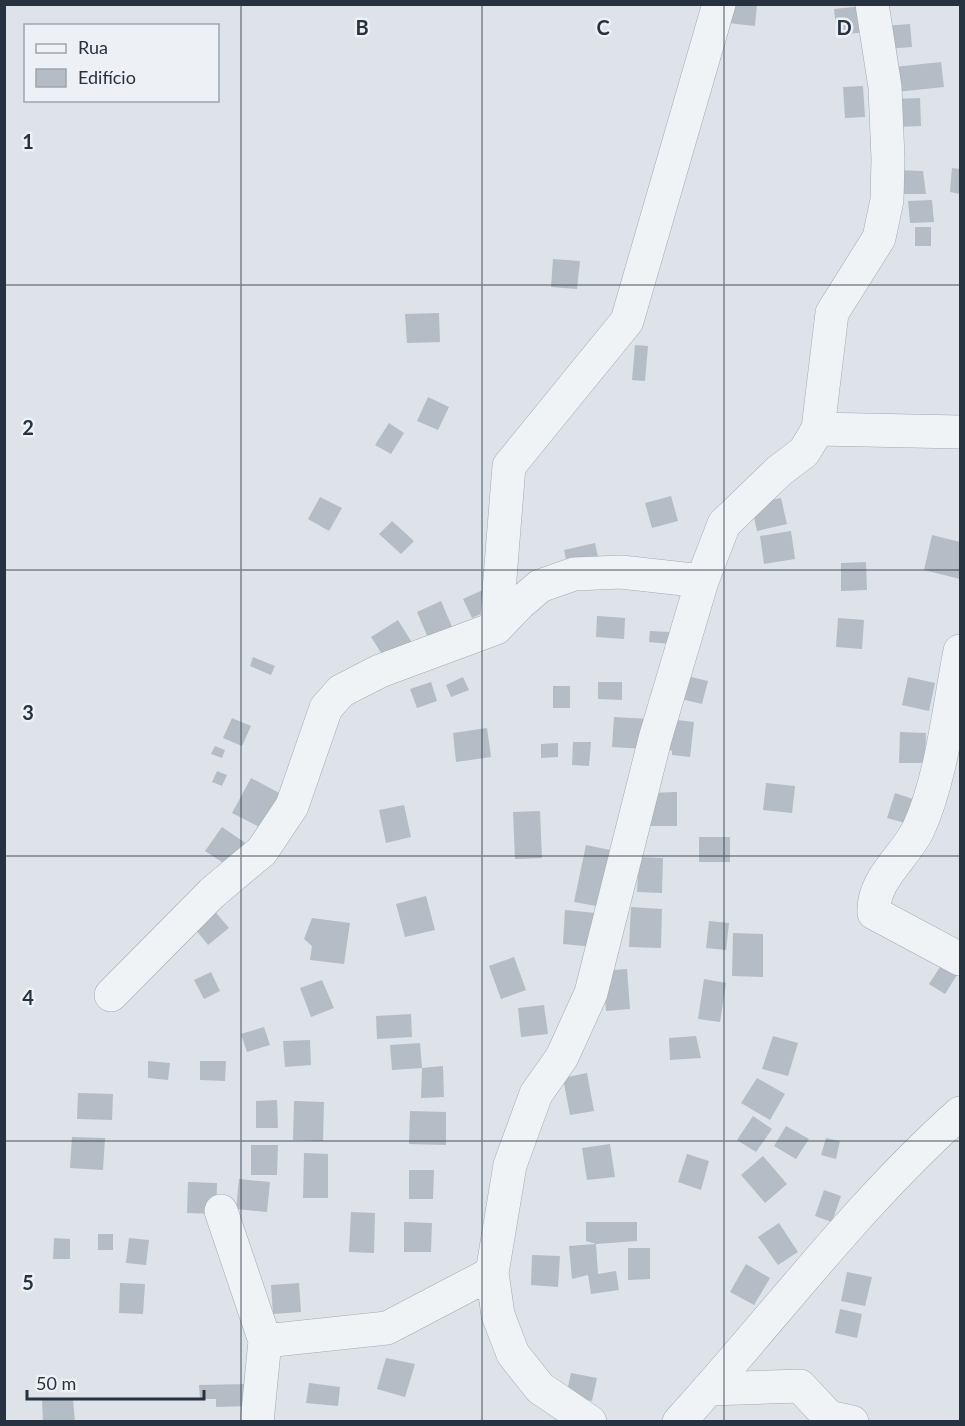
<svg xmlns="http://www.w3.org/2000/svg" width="965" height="1426" viewBox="0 0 965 1426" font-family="Lato,sans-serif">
	<rect width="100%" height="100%" fill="#dde3e8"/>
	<path fill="#b4bcc5" d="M730,4H757L755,26L728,23Z
		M864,6L867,32L837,35L834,9Z
		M910,24L912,47L886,49L884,26Z
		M941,62L944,87L896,92L894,67Z
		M863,86L865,117L845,118L843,87Z
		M920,98L921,126L896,127L895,99Z
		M952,168L960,169V194L950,192Z
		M895,170L923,171L926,194H896Z
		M932,200L934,222L910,223L908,201Z
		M915,227H931V246H915Z
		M553,259L580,261L577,289L551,287Z
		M439,313L440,342L407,343L405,314Z
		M635,345L648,346L645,381L632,380Z
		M428,397L449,407L438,430L417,421Z
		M389,423L404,433L391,454L375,445Z
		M671,496L678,521L652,528L645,503Z
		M320,497L342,508L329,531L308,519Z
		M781,498L787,524L757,531L751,504Z
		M392,521L414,541L401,554L379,534Z
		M791,531L795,559L764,564L760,536Z
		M932,535L960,542V579L924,570Z
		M595,543L600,566L569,573L564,550Z
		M866,562L867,590L841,591V563Z
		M487,588L496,607L472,618L463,599Z
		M441,601L453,629L429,640L417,612Z
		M597,616L625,618L624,639L596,637Z
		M838,618L864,620L862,649L836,647Z
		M398,620L416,649L389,665L371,637Z
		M650,631L670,632V644L649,642Z
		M253,657L275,666L271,675L250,666Z
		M683,675L708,681L702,704L677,698Z
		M463,677L469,690L451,697L446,685Z
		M908,677L935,683L929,711L902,705Z
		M431,682L437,701L417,708L410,689Z
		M598,682H622V700L598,699Z
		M553,686H570V708H553Z
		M614,717L648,719L646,749L612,747Z
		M232,718L251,726L242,746L223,738Z
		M669,719L694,722L690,757L672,755V751L666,748Z
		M487,728L491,757L456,762L453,733Z
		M900,732L926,733L925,763H899Z
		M573,742H591L589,766L572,765Z
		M558,743V757L541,758V744Z
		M215,746L225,750L222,758L211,754Z
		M217,771L227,775L222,786L212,782Z
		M251,778L285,796L267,831L232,813Z
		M766,783L795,786L792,813L763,810Z
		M677,792V826H647L646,793Z
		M895,793L913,799L905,823L887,818Z
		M404,805L411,837L386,843L379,810Z
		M540,811L542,858L515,859L513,812Z
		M222,827L247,844L231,868L205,851Z
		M699,837H730V862H699Z
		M586,845L615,851L602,907L574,902Z
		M639,857L663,858L662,893L637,892Z
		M426,896L435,930L405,937L396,904Z
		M631,907L662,909L661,948L629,947Z
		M212,908L229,928L208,945L192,925Z
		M565,910L596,913L594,947L563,944Z
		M312,918L350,923L344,964L310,960L312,946L304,939Z
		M709,921L729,923L726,950L706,948Z
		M733,933L763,934V977L732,976Z
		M514,957L526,990L501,999L489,966Z
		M944,961L960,970L945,994L929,984Z
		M627,969L630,1009L606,1011L603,971Z
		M211,972L220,991L204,999L194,980Z
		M704,979L726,983L720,1022L698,1019Z
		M322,980L334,1008L311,1017L300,988Z
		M544,1005L548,1034L521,1037L518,1008Z
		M411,1014L412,1037L377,1039L376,1016Z
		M264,1027L270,1045L247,1052L241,1034Z
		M696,1036L701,1058L670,1060L669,1038Z
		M773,1036L798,1043L788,1076L762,1069Z
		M310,1040L311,1065L285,1067L283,1041Z
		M420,1043L422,1068L392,1070L390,1045Z
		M148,1061L170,1063L168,1080L148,1078Z
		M200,1061H226L225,1081L200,1080Z
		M443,1066L444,1097L421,1098L422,1068Z
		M587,1073L594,1111L570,1115L563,1078Z
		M757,1078L785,1094L770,1120L741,1103Z
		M78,1093L113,1094L112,1120L77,1119Z
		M277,1100L278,1128H256V1101Z
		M294,1101L324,1102L323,1141L293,1140Z
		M410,1111L446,1112V1145L409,1144Z
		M753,1116L772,1129L756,1152L737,1140Z
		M786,1126L809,1139L796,1159L774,1146Z
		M72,1137L105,1138L103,1170L70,1168Z
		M826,1138L840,1141L836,1159L821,1155Z
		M610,1144L615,1177L587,1180L582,1148Z
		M251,1145H278L277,1175H251Z
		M304,1153L328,1154V1198H303Z
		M687,1154L709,1161L701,1190L678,1182Z
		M763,1156L787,1184L765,1203L741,1175Z
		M409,1170H434L433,1199H409Z
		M239,1179L270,1182L267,1212L236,1209Z
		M188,1182L217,1183L216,1214L187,1213Z
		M824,1190L841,1196L832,1222L815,1216Z
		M351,1212L375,1213L374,1253L349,1252Z
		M404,1222L432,1223L431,1252H404Z
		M586,1222H637V1241L596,1244L598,1274L616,1271L619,1290L591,1294L588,1275L572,1279L569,1246L596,1244L586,1241Z
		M779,1223L798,1252L778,1265L758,1237Z
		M98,1234H113V1250H98Z
		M54,1238L70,1239V1259H53Z
		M129,1238L149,1240L146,1265L126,1263Z
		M628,1248H650V1279L628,1280Z
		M532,1255L560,1256L558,1287L531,1285Z
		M746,1264L770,1278L754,1305L730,1292Z
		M847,1272L872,1277L865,1306L841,1301Z
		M120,1283L145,1284L143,1314L119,1313Z
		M299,1283L301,1312L273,1314L271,1285Z
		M840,1309L862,1314L857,1338L835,1333Z
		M386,1358L415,1364L405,1397L377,1389Z
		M571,1373L597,1378L592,1401L566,1396Z
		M309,1383L340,1387L338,1406L306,1403Z
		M247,1384L248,1406L216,1407V1399H200L199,1385Z
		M73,1399L75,1422H43L42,1400Z"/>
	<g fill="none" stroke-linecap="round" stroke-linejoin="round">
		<g stroke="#a2aab2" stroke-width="34">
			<path id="minor" d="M818,429L960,432
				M496,628L509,466L627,321L719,4
				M960,651C949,707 942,778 918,830C904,858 872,880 874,913L960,959
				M111,995L212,893L262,851L292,806L326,708L341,691L380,671L496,628L519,604L540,586L574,574L621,572L702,581
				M221,1211L265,1341L257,1422
				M265,1341L387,1328L492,1273
				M708,1389L800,1386L829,1417L852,1422
				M590,1422L540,1388L513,1354L498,1315L492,1273L510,1165L536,1094L562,1057L591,993L655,739L702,581L724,524L779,471L804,452L818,429L832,313L879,238L887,200L888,159L885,87L872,4
				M679,1422C773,1319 856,1206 960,1113"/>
		</g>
		<use href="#minor" stroke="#f0f3f6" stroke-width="33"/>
	</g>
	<path fill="none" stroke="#263240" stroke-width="1.5" stroke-opacity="0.55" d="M241,4V1422M482,4V1422M724,4V1422M4,285H960M4,570H960M4,856H960M4,1141H960"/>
	<g font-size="20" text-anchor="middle" font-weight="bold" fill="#263240" stroke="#edf1f6" stroke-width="5" stroke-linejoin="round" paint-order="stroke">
		<text x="362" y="35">B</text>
		<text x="603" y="35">C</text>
		<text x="844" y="35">D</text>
		<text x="28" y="149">1</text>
		<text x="28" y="435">2</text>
		<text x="28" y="720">3</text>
		<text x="28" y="1005">4</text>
		<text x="28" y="1290">5</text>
	</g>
	<rect width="965" height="1426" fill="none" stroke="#263240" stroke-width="12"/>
	<rect x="24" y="24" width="195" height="78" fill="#edf1f6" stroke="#9da5ad" stroke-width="1.5"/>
	<rect x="36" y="44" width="30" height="9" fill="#f0f3f6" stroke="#9da5ad" stroke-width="1.5"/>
	<text x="78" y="54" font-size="18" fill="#263240">Rua</text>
	<rect x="36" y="69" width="30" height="18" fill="#b4bcc5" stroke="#9da5ad" stroke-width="1.5"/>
	<text x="78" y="84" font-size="18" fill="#263240">Edifício</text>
	<path d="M27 1390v9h177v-9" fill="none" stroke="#263240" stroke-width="3"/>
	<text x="36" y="1390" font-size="18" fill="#263240" stroke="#edf1f6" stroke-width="4.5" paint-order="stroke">50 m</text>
</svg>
